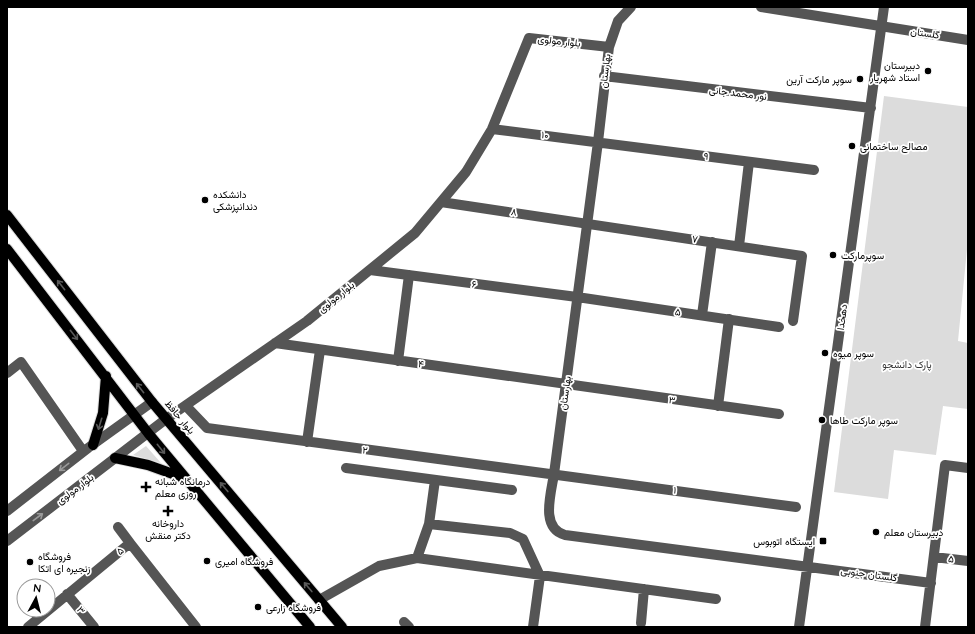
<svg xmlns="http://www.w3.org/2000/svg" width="975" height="634" viewBox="0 0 975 634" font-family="Quicksand,Vazirmatn,sans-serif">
	<rect width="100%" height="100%" fill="#fff"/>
	<path fill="#dcdcdc" d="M884,96L968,107V239L958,341L968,343V409L943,406L936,455L894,450L888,499L834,492Z
		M146,446L161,463L133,455Z"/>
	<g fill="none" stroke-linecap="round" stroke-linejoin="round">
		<g stroke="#dbdbdb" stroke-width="12">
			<path id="major" d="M7,215L152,402L342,627
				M7,249L148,433L310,627
				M93,445L103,413L106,376
				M115,458L148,465L184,478"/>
		</g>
		<path stroke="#555" stroke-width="10" d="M631,7L618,21L609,47L598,142L554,474C551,494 540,528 565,535L931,583
			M761,7L968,40
			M604,76L871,108
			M492,129L814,170
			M441,202L802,256L793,321
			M739,246L749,162
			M370,270L577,297L779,327
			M702,315L712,242
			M275,343L779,414
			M398,361L409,275
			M7,373L21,362L83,451
			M186,406L207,428L796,507
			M718,406L729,319
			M307,442L320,350
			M346,468L512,490
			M7,511L88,448L152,402
			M429,524L510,533L523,539L540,576L533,627
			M118,527L130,543
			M7,541L166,419L307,321L415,233L466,172L492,129L529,38L609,47
			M934,557L968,561
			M417,558L429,524L435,480
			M67,594L94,627
			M319,600L379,566L417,558L716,599
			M404,622L409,627
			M641,623L644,589
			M28,627L130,543L196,627
			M799,627L884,7
			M925,627L945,465L968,468"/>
		<use href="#major" stroke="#000" stroke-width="10"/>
	</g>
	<defs><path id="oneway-shaft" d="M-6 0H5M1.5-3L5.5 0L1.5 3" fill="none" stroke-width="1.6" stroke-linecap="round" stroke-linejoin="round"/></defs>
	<g stroke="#595959">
		<use href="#oneway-shaft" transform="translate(61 285) rotate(-128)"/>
		<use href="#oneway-shaft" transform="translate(74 335) rotate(52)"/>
		<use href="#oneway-shaft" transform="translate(140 388) rotate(-128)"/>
		<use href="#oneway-shaft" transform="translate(100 424) rotate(107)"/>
		<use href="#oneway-shaft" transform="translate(161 449) rotate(51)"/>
		<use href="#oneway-shaft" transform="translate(224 487) rotate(-130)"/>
		<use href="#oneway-shaft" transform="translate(308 587) rotate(-130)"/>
	</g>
	<g stroke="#999">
		<use href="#oneway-shaft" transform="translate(64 467) rotate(142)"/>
		<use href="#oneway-shaft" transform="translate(38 517) rotate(-37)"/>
	</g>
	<g fill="#000" stroke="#fff" stroke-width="1.5">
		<circle cx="928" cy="71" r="4"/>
		<circle cx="860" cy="79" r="4"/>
		<circle cx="852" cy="146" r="4"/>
		<circle cx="205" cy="200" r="4"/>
		<circle cx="833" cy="255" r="4"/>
		<circle cx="825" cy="353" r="4"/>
		<circle cx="822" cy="420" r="4"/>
		<path d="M144 481h4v4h4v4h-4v4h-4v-4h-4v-4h4z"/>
		<path d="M166 505h4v4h4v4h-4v4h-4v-4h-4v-4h4z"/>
		<circle cx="876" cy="532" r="4"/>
		<rect x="819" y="537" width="8" height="8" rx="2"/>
		<circle cx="207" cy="561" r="4"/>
		<circle cx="30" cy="562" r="4"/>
		<circle cx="258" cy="607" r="4"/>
	</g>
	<g text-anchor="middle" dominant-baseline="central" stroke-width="3.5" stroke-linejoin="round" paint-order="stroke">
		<g font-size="10" fill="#000" stroke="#fff">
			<text transform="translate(925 33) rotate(9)">گلستان</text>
			<text transform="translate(559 41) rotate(6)">بلوار مولوی</text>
			<text transform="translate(605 71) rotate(-83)">بهارستان</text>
			<text transform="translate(738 93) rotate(7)">نور محمد جانی</text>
			<text transform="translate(545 135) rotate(7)">۱۰</text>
			<text transform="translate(706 156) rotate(7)">۹</text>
			<text transform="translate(514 212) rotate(8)">۸</text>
			<text transform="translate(695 239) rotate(9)">۷</text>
			<text transform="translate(474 284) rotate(7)">۶</text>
			<text transform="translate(336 297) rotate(-39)">بلوار مولوی</text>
			<text transform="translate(678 312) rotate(8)">۵</text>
			<text transform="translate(842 317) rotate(-82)">دهخدا</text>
			<text transform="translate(421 364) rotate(8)">۴</text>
			<text transform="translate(565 393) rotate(-82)">بهارستان</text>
			<text transform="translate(672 400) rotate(8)">۳</text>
			<text transform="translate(180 417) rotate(50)">بلوار حافظ</text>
			<text transform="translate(365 450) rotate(7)">۲</text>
			<text transform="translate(75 489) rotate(-37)">بلوار مولوی</text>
			<text transform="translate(675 490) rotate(8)">۱</text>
			<text transform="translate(120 551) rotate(-39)">۵</text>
			<text transform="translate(951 559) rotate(7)">۵</text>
			<text transform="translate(869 574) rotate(8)">گلستان جنوبی</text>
			<text transform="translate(81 610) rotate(51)">۳</text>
		</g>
		<g font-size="10" fill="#000" stroke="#fff" text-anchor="start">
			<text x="920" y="65" text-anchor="end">دبیرستان<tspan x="920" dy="12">استاد شهریار</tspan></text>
			<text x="852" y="79" text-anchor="end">سوپر مارکت آرین</text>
			<text x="860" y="146">مصالح ساختمانی</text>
			<text x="213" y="194">دانشکده<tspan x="213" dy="12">دندانپزشکی</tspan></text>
			<text x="841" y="255">سوپرمارکت</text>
			<text x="833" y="353">سوپر میوه</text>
			<text x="830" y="420">سوپر مارکت طاها</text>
			<text x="155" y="481">درمانگاه شبانه<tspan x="155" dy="12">روزی معلم</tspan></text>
			<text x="168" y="523" text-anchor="middle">داروخانه<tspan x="168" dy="12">دکتر منقش</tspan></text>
			<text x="884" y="532">دبیرستان معلم</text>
			<text x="815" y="541" text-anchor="end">ایستگاه اتوبوس</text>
			<text x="38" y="556">فروشگاه<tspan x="38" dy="12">زنجیره ای اتکا</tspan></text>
			<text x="215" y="561">فروشگاه امیری</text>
			<text x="266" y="607">فروشگاه زارعی</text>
		</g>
		<g font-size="10" fill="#333" stroke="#fff">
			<text x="907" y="364">پارک دانشجو</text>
		</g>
	</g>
	<rect width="975" height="634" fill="none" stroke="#000000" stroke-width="16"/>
	<g transform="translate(36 598) rotate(7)"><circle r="19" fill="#ffffff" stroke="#999999"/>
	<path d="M0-3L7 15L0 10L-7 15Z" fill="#000000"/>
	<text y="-6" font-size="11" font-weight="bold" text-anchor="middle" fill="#000000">N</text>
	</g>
</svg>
